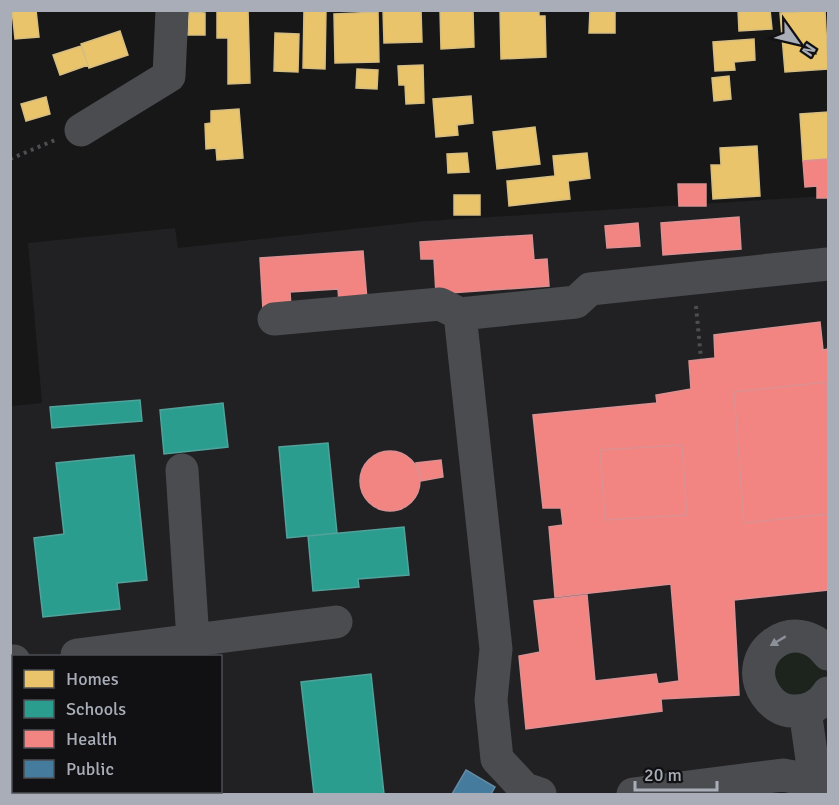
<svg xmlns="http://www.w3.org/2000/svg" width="839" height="805" viewBox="0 0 839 805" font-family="Signika,sans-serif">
	<rect width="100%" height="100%" fill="#171717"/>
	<path fill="#212123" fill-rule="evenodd" d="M828,196V794H11V406L42,403L28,243L175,228L178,248L426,221ZM14,656H220V792H14Z"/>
	<path fill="#1d241e" d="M792,648L820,663C824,675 821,682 816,693L781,697L772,663Z"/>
	<path fill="#e9c46a" stroke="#d6bd81" stroke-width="1.5" d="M12,10H36L39,37L15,39Z
		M217,10H248L250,83L228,84V38H217Z
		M304,10H326L325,69L303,68Z
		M383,10H421L422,42L384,43Z
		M440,10H473L474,47L441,49Z
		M500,10H539V16H545L546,57L501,59Z
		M590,10H615V33H589Z
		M738,10H770L772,29L739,31Z
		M825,10L828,69L785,72L780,13Z
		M189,12L205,13V35H188Z
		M378,12L379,62L335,63L334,14Z
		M120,31L128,55L89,68L81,44Z
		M275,33L299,34L298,72L274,71Z
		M754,39L755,60L734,62L735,70L715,71L713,42Z
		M81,46L88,65L60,75L53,55Z
		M423,65L424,103L406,104L405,85H399L398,66Z
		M357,69L378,70L377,89L356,88Z
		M729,76L731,99L714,101L712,78Z
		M471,96L473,123L457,125L458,135L436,137L433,99Z
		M46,97L50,114L26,121L21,104Z
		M239,109L243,158L217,160L216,148L206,149L205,124L211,123V111Z
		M828,112V159L803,161L800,114Z
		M535,127L540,164L497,169L493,132Z
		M757,146L760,196L713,199L711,165H721L720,148Z
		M467,153L469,172L448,173L447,154Z
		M587,153L590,178L568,181L570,199L509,206L507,181L555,176L553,156Z
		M454,195H480V215H454Z"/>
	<path fill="#2a9d8f" stroke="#50a29b" stroke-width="1.5" d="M140,400L142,421L52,428L50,407Z
		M223,403L228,447L164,454L160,410Z
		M328,443L337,533L287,538L279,447Z
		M134,455L147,580L117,583L120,609L43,617L34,538L64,534L56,463Z
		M404,527L409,575L358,579L359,587L313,591L308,536Z
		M371,674L384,794H314L301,682Z
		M133,792H207V794H133Z"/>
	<path fill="#f28482" stroke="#dc9092" stroke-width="1.5" fill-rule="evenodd" d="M828,159V198H817V186L805,187L803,161Z
		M678,184H706V206H679Z
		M739,217L741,249L663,255L661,223Z
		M638,223L640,246L607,248L605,226Z
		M532,235L534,260L547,259L549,286L436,294L434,259H421L420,242Z
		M363,251L367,300L339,302L338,289L290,292L291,307L263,309L260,258Z
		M820,322L823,350L828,349V399L827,382L734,392L744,523L828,514V590L734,600L739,695L661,699L662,711L526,729L519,656L540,652L534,601L587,595L595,681L656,674L658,684L679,681L671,584L555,597L549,527L563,525L561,508H543L533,415L657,403L656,395L691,389L689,361L715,358L714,335ZM682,445L687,515L605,520L600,450Z
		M827,382L828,514L744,523L734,392Z
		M682,445L687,515L605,520L600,450Z
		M360 481a30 30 0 1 1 60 0a30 30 0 1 1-60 0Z
		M441,460L443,477L420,481V475L416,463Z"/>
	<path fill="#457b9d" stroke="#638aa5" stroke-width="1.5" d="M466,770L495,787L491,794H452Z"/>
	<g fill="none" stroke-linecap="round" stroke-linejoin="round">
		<path stroke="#4d4e52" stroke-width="4" stroke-dasharray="3 4.5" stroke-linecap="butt" d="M10,159L55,140
			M696,306L701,359"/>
		<path stroke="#4b4c50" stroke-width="33" d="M81,130L169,76L172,10
			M460,314L496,649L491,700L497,759L525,789L540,794
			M274,319L440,304L460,314L576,302L590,289L828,264
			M182,470L193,640
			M828,654C796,611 738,654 766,695C772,704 782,711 793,711C807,712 821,705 828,693
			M77,656V655L336,622
			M10,661H14
			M805,710L815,781L828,779
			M91,792V794
			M633,794L783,775L815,781L817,794"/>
	</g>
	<defs><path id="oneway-solid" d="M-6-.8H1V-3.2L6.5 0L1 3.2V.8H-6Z" transform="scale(1.5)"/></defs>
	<use fill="#8c9099" href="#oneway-solid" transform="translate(778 641) rotate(149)"/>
	<rect width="839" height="805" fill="none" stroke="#a8adb8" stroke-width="24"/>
	<rect x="12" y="655" width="210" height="138" fill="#111113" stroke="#4d4f55" stroke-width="1.5"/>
	<rect x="24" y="670" width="30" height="18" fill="#e9c46a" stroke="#4d4f55" stroke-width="1.5"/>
	<text x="66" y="685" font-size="18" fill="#a8adb8">Homes</text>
	<rect x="24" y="700" width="30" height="18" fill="#2a9d8f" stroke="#4d4f55" stroke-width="1.5"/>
	<text x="66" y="715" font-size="18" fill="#a8adb8">Schools</text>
	<rect x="24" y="730" width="30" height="18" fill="#f28482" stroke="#4d4f55" stroke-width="1.5"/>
	<text x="66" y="745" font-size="18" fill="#a8adb8">Health</text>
	<rect x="24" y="760" width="30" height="18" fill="#457b9d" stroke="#4d4f55" stroke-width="1.5"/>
	<text x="66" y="775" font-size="18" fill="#a8adb8">Public</text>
	<g transform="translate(797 42) rotate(124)" stroke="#111113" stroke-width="4.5" paint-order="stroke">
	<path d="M0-4.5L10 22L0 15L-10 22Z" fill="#a8adb8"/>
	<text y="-9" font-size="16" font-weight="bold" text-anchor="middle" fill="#a8adb8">N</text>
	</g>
	<path d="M635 781v9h82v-9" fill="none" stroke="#a8adb8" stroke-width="3"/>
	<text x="644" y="781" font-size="18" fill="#a8adb8" stroke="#111113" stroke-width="4.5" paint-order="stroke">20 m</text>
</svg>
